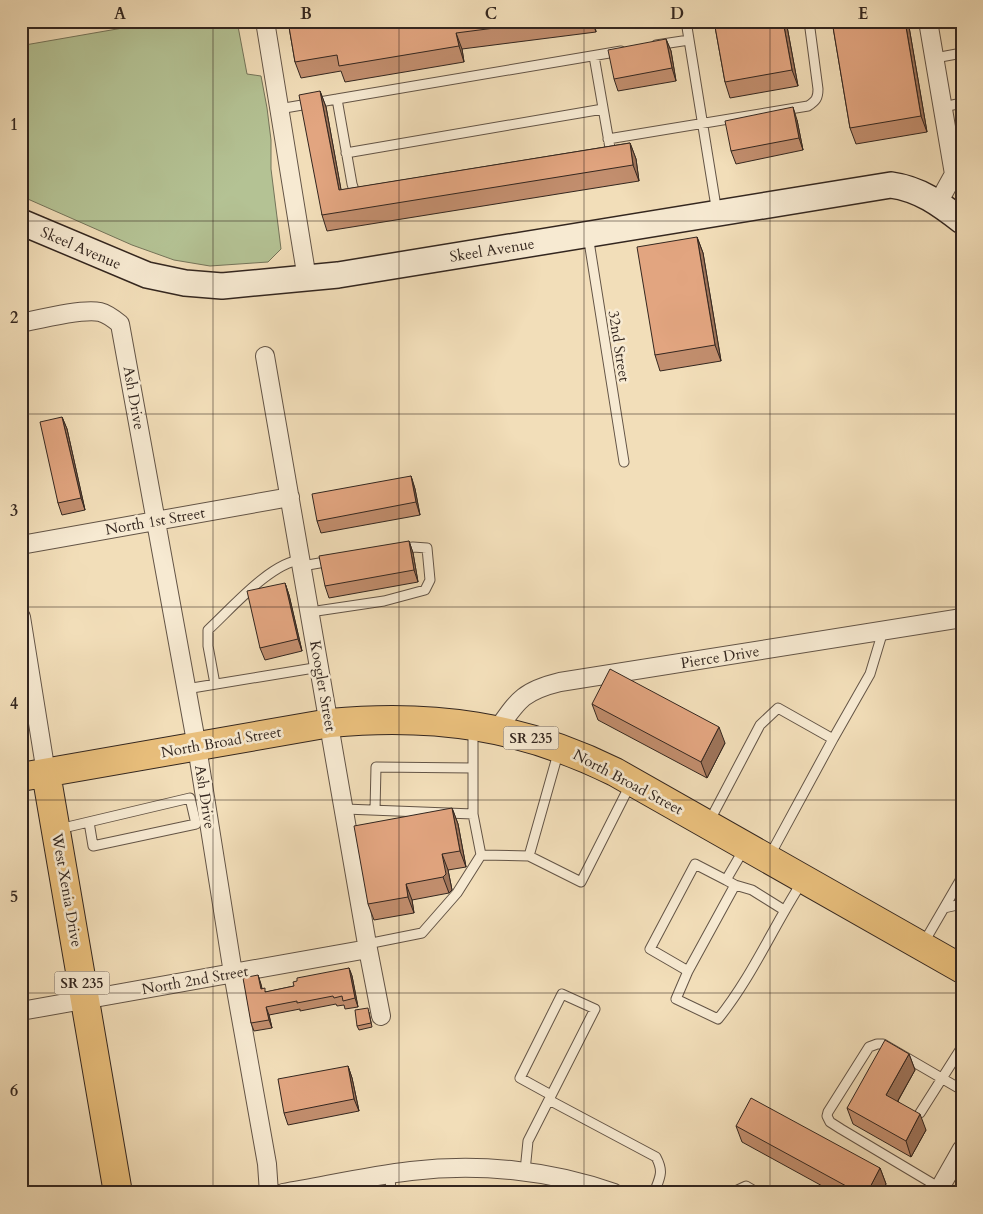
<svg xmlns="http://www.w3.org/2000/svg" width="983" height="1214" viewBox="0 0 983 1214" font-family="Cardo,serif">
	<rect width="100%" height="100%" fill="#f2deb9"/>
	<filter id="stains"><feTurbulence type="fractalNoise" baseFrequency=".004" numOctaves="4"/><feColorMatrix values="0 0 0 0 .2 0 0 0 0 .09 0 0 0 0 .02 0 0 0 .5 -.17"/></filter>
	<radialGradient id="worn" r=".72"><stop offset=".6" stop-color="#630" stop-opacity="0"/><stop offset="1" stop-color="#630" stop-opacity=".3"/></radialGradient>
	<path fill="#b4c294" stroke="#74745a" d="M163,21H237L247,74L261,76L267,108L271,140V169L281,249L268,262L210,266L174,260L132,245L21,196V31L25,45Z"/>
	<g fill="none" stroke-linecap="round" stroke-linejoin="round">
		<g stroke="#635446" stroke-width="11">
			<path id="lane" d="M686,21L717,213
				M961,21L962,24
				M656,45L689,40
				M594,56L610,148V152L606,154
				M935,58L962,53
				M943,107L962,103
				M279,109L337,99
				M608,139L808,106C816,101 818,98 818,89L809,21
				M346,153L603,109
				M361,195L354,190L352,184L337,99L621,51
				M588,235L624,462
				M302,566L331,561
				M310,612L384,601L425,590L430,580L427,548L413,547L401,549
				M215,684L208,646V630C230,610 271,562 301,560
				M186,689L320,667
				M833,739L870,674L883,631
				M345,809L473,814V729
				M375,810L376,767L472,768
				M473,814L481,855L529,856L559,750
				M709,822L760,725L778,708L833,739L769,857
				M59,829L190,798L196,824L93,846L89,822
				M529,856L581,882L630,785
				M726,880L695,864L650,949L688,971L735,885L726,880L744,849
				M735,885L752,890L784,910
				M944,908L962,904
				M367,944L422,933L457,893L481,855
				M923,944L962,877
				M688,971L676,999L718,1019C752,977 773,927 802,882
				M549,1100L656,1157C664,1172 660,1177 654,1193
				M920,1113L960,1050
				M525,1171L528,1141L595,1009L562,994L520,1078L551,1095
				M390,1175L391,1193
				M940,1188L841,1129L830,1122L827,1116L828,1112L869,1047L877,1044H883L962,1090
				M731,1193L746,1186L758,1193"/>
		</g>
		<g stroke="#635446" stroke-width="20">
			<path id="street" d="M265,21L307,279
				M928,21L954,174L938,203
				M21,323C40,319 83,308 100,312C108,314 114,319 120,324L197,747L233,973L267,1164L269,1193
				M265,356L367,944L381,1016
				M21,545L290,497
				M21,617L46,773
				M497,730C518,700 523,691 560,682L962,618
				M21,1011L368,949
				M283,1193C325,1186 368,1176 411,1171C479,1163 550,1170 614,1193
				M937,1193L962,1149"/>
		</g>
		<g stroke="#33261f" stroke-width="28">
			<path id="secondary" d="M21,222L147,275L185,283L222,286L338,275L891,185C920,189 940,204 962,221"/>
		</g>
		<g stroke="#33261f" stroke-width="30">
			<path id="primary" d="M46,773L118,1193
				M21,777L330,723C433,713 522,726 615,772L962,969"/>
		</g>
		<use href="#lane" stroke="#f7ead2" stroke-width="9"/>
		<use href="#street" stroke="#f7ead2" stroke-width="18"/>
		<use href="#secondary" stroke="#f7ead2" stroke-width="25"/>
		<use href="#primary" stroke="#e9bf7c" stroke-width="28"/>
	</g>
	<path fill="#c28e6e" stroke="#33261f" d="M288,21H594L596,32L462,49L464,62L345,82L341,71L301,78L295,62Z
		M714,21H786L798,86L730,98L725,82Z
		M832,21H908L927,132L856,144L850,128Z
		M666,39L671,51L676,81L618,91L614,79Z
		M320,91L326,107L341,190L630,143L636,159L639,181L327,231L322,215Z
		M797,120L803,150L736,164L731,151Z
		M697,237L703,253L721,361L660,371L655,355Z
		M62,417L67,429L85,510L62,515L58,503Z
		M411,476L415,489L420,515L321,533L317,521Z
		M409,541L413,553L418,582L329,598L325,586Z
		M285,583L289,595L302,651L265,660L260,648Z
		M592,704L725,743L707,778L598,720Z
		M452,808L458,824L466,867L448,870L452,890L449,893L412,900L414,913L374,920L368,904Z
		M349,968L352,976L358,1007L345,1009L344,1005L337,1006L336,1004L300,1011V1009L269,1015L272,1028L254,1031L251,1023L258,975L262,989L266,992L294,986Z
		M369,1012L372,1027L359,1030L357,1026Z
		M909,1054L915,1070L898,1101L926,1130L911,1157L853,1124L847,1108Z
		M348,1066L352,1078L359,1111L288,1125L284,1113Z
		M736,1126L880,1168L886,1184L881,1193H835L742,1142Z"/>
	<path fill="#9e745a" stroke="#33261f" d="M592,21H594L596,32Z
		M783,21H786L798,86L792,70Z
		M905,21H908L927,132L921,116Z
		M456,33L462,49L464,62L459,46Z
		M666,39L671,51L676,81L672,68Z
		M320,91L326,107L344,206L339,190Z
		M793,107L797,120L803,150L799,138Z
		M630,143L636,159L639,181L633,165Z
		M697,237L703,253L721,361L715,345Z
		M62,417L67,429L85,510L81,498Z
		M411,476L415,489L420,515L416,502Z
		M409,541L413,553L418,582L414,570Z
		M285,583L289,595L302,651L298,639Z
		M719,727L725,743L707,778L701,762Z
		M452,808L458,824L466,867L460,851Z
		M442,854L448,870L452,890L449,893L443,877Z
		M406,884L412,900L414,913L408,897Z
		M349,968L352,976L358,1007L355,998Z
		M258,975L261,984L264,997L261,989Z
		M266,1007L269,1015L272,1028L269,1020Z
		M909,1054L915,1070L892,1111L886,1095Z
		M348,1066L352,1078L359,1111L354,1099Z
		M920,1114L926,1130L911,1157L906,1141Z
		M880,1168L886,1184L881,1193H867Z"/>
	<path fill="#e2a580" stroke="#33261f" d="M288,21H549L456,33L459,46L339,66L337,55L295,62Z
		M714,21H783L792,70L725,82Z
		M832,21H905L921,116L850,128Z
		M666,39L672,68L614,79L608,50Z
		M320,91L339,190L630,143L633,165L322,215L299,95Z
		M793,107L799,138L731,151L725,121Z
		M697,237L715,345L655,355L637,247Z
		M62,417L81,498L58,503L40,422Z
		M411,476L416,502L317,521L312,494Z
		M409,541L414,570L325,586L319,556Z
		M285,583L298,639L260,648L247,591Z
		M610,669L719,727L701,762L592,704Z
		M452,808L460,851L442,854L446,874L443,877L406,884L408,897L368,904L354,826Z
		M349,968L355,998L343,1001L342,996L334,998L333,996L297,1003V1001L266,1007L269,1020L251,1023L243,978L258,975L261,989L265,988V992L294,986L293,982L297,981V978Z
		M368,1008L371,1023L357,1026L355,1010Z
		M885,1040L909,1054L886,1095L920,1114L906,1141L847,1108Z
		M348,1066L354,1099L284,1113L278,1079Z
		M751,1098L880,1168L867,1193H859L736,1126Z"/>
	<path fill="none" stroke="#33261f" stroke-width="1" stroke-opacity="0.55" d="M213,21V1193M399,21V1193M584,21V1193M770,21V1193M21,221H962M21,414H962M21,607H962M21,800H962M21,993H962"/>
	<g text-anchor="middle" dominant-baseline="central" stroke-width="5" stroke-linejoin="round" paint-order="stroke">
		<g fill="#f7ead2" stroke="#6e6155" stroke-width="1">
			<rect x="503.5" y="726.5" width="55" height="23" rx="4"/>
			<rect x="54.5" y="971.5" width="55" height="23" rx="4"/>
		</g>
		<g font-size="14" font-weight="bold" fill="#33261f">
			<text x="531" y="738">SR 235</text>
			<text x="82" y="983">SR 235</text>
		</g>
		<g font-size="15" fill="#33261f" stroke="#f7ead2">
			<text transform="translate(81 248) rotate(23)">Skeel Avenue</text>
			<text transform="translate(492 250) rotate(-9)">Skeel Avenue</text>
			<text transform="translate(619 346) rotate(81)">32nd Street</text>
			<text transform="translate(134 398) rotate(80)">Ash Drive</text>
			<text transform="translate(155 521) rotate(-10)">North 1st Street</text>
			<text transform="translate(720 657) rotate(-9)">Pierce Drive</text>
			<text transform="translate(323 686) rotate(80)">Koogler Street</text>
			<text transform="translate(221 742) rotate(-10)">North Broad Street</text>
			<text transform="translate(628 782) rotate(28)">North Broad Street</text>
			<text transform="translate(205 797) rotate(81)">Ash Drive</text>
			<text transform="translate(67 890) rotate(80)">West Xenia Drive</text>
			<text transform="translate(195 980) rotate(-10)">North 2nd Street</text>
		</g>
	</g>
	<rect width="983" height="1214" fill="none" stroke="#f2deb9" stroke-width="55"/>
	<rect x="28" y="28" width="928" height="1158" fill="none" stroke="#33261f" stroke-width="2"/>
	<g font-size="16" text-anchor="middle" font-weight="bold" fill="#33261f">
		<text x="120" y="19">A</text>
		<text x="306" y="19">B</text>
		<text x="491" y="19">C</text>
		<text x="677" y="19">D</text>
		<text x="863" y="19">E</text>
		<text x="14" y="130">1</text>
		<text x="14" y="323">2</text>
		<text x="14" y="516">3</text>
		<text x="14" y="709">4</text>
		<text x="14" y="902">5</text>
		<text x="14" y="1096">6</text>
	</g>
	<rect width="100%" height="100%" filter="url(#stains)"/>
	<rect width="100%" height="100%" fill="url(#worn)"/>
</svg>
